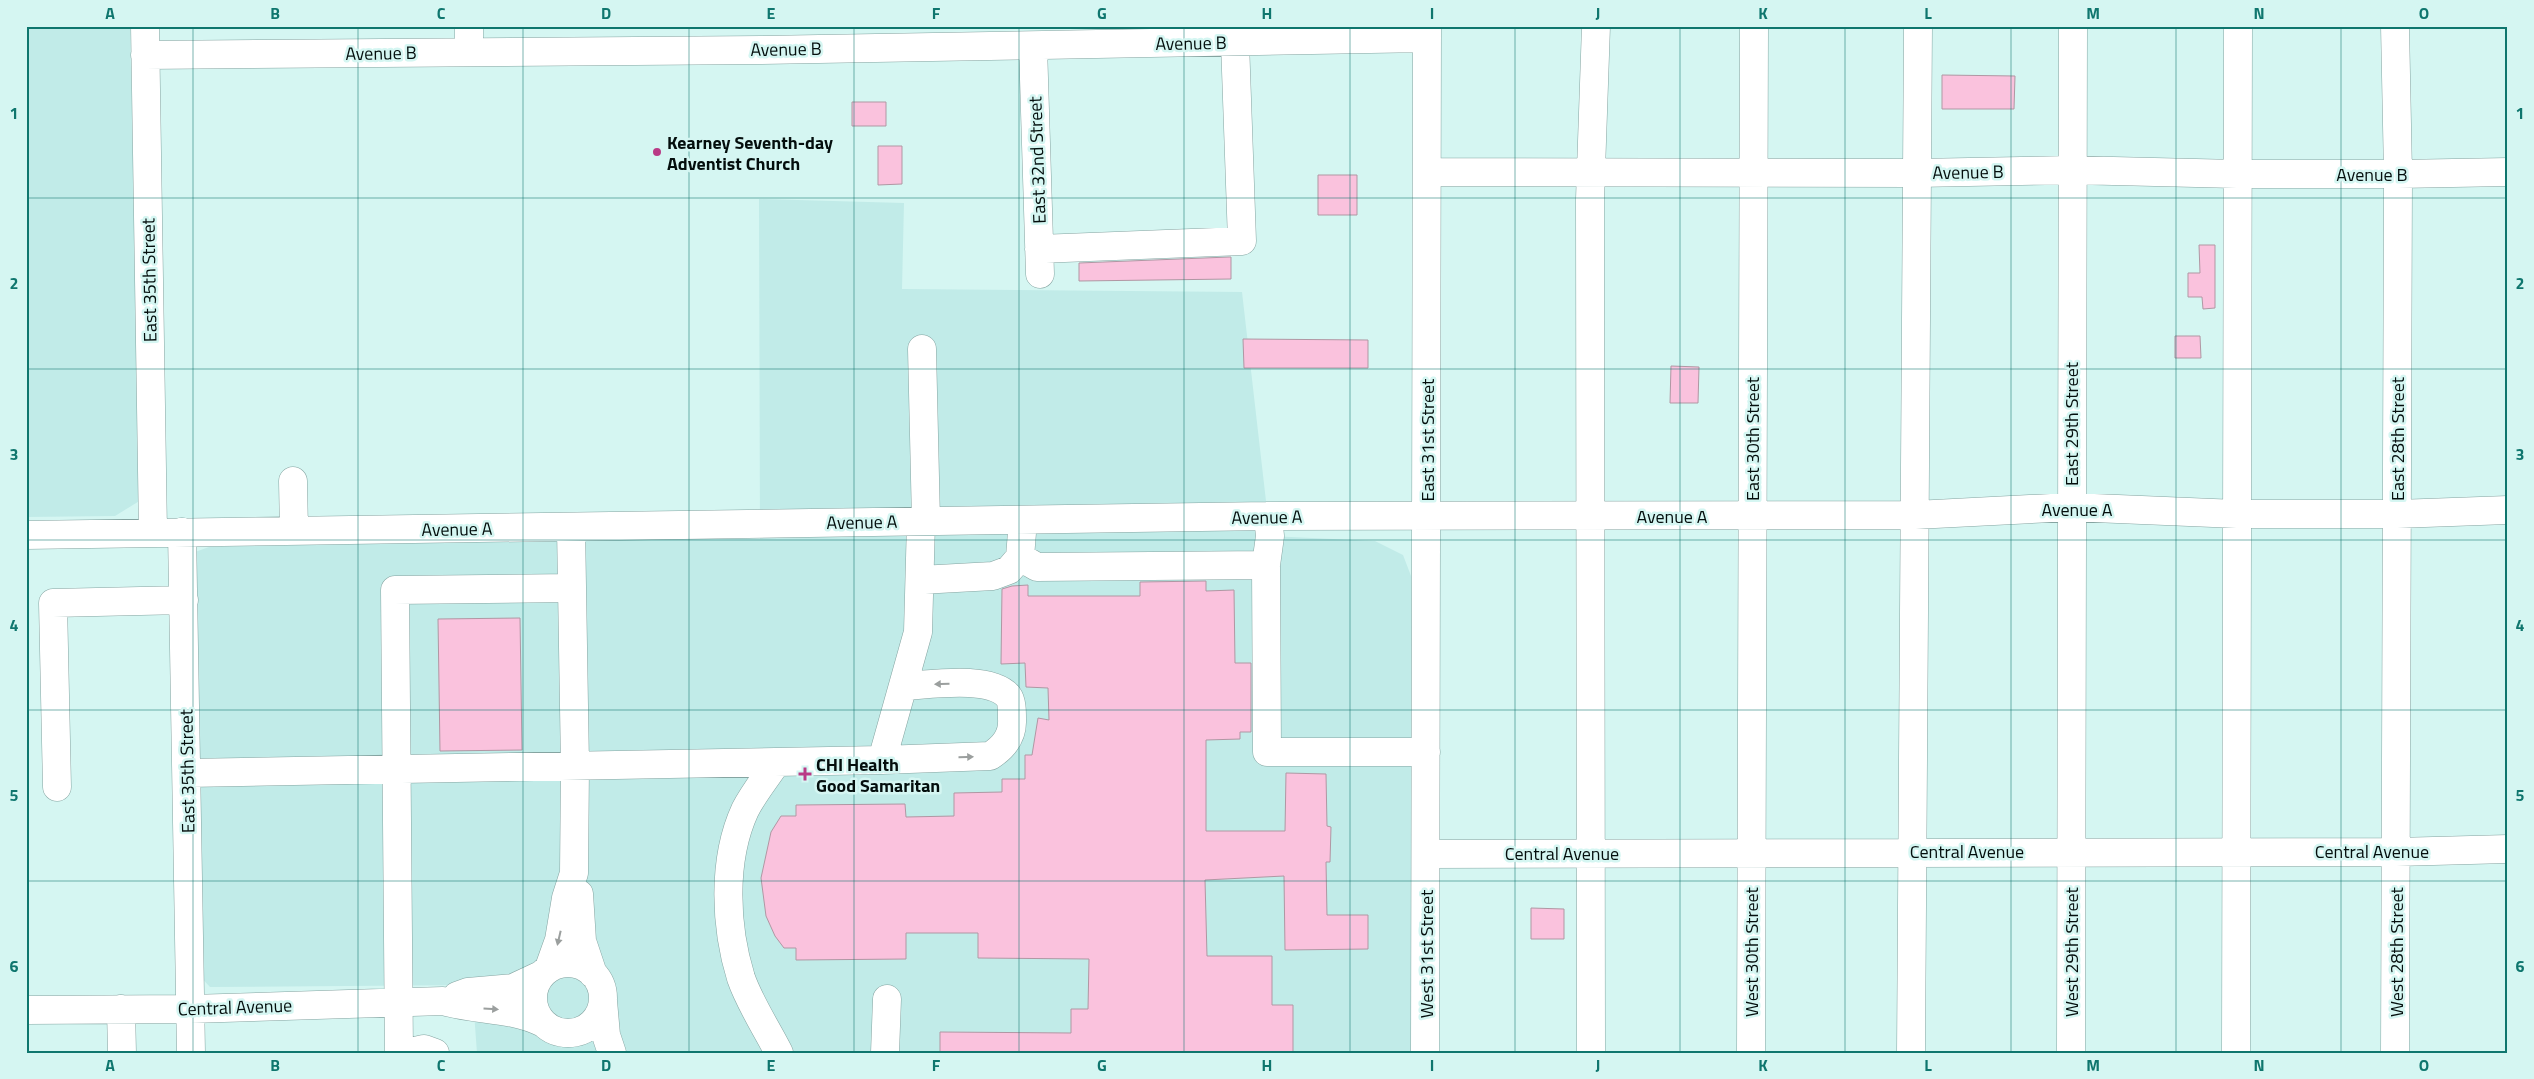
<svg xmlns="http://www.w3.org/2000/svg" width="2534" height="1079" viewBox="0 0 2534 1079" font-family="'Titillium Web',sans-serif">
	<rect width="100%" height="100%" fill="#d5f6f2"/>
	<path fill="#c1ebe8" d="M26,26H130L141,500L115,516L26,517Z
		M759,199L904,203L902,289L1242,292L1270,536L1375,541L1403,555L1411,576L1419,1053H477L472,985L210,987L195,971V552L209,547L664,537L760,539Z"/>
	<path fill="#fac2dd" stroke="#b097a3" d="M1942,75L2015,76L2014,109H1942Z
		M852,102H886V126H852Z
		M878,146H902V184L878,185Z
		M1318,175H1357V215H1318Z
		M2199,245H2215V308L2203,309L2202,297H2188V273H2200Z
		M1229,257H1231V279L1079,281V263Z
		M2175,336H2200L2201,358H2175Z
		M1243,339L1368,340V368H1244Z
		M1671,366L1699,367L1698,403H1670Z
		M1206,581V591L1234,590L1235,663H1251V732H1240V739L1206,740V831H1285L1286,773L1326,774L1327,826L1331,827L1330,862H1326L1327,915H1368V949L1285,950L1284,876L1205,880L1207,956H1272V1005H1293V1053H940V1032L1071,1033V1009H1088L1089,959L978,958V933H906V959L796,960V948H784L775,936L766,916L761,878L771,832L781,816H796V805L905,804L906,817L954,816V793L1002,792V779H1025V755H1032L1038,718L1049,720L1048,688L1026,687L1025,663L1001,664L1002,589L1012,586L1028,585V596H1140V582Z
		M520,618L522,750L440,751L438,619Z
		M1531,908L1564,909V939H1531Z"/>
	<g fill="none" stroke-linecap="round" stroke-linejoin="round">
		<g stroke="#85a4a1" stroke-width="29">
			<path id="minor" d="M145,26L153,533
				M469,26V52
				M1033,46L1040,274
				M145,55L762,50L1427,38
				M1427,172L1917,173L2072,170L2237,174H2398L2508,172
				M1039,249L1242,241L1235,42
				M922,349L926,521
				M293,481L294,531
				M1023,520L1020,557L1037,567L1266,565L1270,536L1268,516
				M182,532L191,1053
				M26,535L1268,516L1915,515L2070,507L2237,514H2397L2508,510
				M1266,565L1267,752H1426
				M920,580L993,576L1009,570L1020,557
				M882,760L918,632L921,522
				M776,763C766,778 753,794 745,810C722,860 725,927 741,978C750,1004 767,1029 779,1053
				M187,773L882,760L990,756C1004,747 1013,736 1012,719C1012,712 1012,701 1008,696C989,675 929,685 903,686
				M57,787L53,603L184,600
				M1426,854L2396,852L2508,849
				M579,894L582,941L593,974
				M533 998a35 35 0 1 1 70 0a35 35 0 1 1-70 0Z
				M549,968L559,940L566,898L574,873L575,766L571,527
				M457,996L468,992L513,988L541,975
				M603,1001L606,1035L612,1053
				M121,1009L122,1053
				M26,1010L191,1009L443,1001C477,1011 510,1007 543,1023
				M399,1053L395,590L572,588
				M406,1053L424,1049L435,1053
				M885,1053L887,999
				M1425,1053L1427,26
				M1591,1053L1590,199L1596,26
				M1751,1053L1754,26
				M1911,1053L1918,26
				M2071,1053L2073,26
				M2236,1053L2238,26
				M2395,1053L2398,174L2395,26"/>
		</g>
		<use href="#minor" stroke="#fff" stroke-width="28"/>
	</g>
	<defs><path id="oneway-solid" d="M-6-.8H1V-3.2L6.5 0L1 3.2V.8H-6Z" transform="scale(1.25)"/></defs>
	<g fill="#9b9f9e">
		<use href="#oneway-solid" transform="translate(942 684) rotate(178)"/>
		<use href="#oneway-solid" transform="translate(966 757) rotate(-2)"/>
		<use href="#oneway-solid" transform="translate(559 938) rotate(103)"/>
		<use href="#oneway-solid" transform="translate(491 1009) rotate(4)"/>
	</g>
	<path fill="none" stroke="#0f766e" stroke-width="1" stroke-opacity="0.55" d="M193,26V1053M358,26V1053M523,26V1053M689,26V1053M854,26V1053M1019,26V1053M1184,26V1053M1350,26V1053M1515,26V1053M1680,26V1053M1845,26V1053M2011,26V1053M2176,26V1053M2341,26V1053M26,198H2508M26,369H2508M26,540H2508M26,710H2508M26,881H2508"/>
	<g fill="#b93a86" stroke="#d5f6f2" stroke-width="2">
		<circle cx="657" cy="152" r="5"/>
		<path d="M802.5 766.5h5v5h5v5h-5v5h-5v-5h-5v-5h5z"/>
	</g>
	<g text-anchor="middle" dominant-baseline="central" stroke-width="5" stroke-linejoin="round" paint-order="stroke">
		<g font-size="18" fill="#040e0d" stroke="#d5f6f2">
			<text transform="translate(1191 43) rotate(-1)">Avenue B</text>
			<text transform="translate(786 49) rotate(-1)">Avenue B</text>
			<text transform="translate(381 53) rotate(-1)">Avenue B</text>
			<text transform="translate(1037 160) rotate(-92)">East 32nd Street</text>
			<text transform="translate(1968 172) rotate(-1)">Avenue B</text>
			<text x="2372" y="174">Avenue B</text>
			<text transform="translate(149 280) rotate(-91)">East 35th Street</text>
			<text transform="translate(2071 424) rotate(-90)">East 29th Street</text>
			<text transform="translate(1752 439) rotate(-90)">East 30th Street</text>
			<text transform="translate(2397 439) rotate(-90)">East 28th Street</text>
			<text transform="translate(1427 440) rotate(-90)">East 31st Street</text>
			<text x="2077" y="509">Avenue A</text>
			<text x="1672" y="516">Avenue A</text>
			<text transform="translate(1267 517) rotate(-1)">Avenue A</text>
			<text transform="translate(862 522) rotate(-1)">Avenue A</text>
			<text transform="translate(457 529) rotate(-1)">Avenue A</text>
			<text transform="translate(187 771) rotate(-91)">East 35th Street</text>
			<text x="1967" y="851">Central Avenue</text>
			<text x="2372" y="851">Central Avenue</text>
			<text x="1562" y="853">Central Avenue</text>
			<text transform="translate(1751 952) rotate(-90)">West 30th Street</text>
			<text transform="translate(2071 952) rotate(-90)">West 29th Street</text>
			<text transform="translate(2396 952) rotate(-90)">West 28th Street</text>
			<text transform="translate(1426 954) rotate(-90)">West 31st Street</text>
			<text transform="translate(235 1007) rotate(-2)">Central Avenue</text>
		</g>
		<g font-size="18" font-weight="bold" fill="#040e0d" stroke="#d5f6f2" text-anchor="start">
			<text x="667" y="142">Kearney Seventh-day<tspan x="667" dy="21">Adventist Church</tspan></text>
			<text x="816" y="764">CHI Health<tspan x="816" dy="21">Good Samaritan</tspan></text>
		</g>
	</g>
	<rect width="2534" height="1079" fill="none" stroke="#d5f6f2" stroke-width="55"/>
	<rect x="28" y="28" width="2478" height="1024" fill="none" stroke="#0f766e" stroke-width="2"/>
	<g font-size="16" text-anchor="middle" font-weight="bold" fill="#0f766e">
		<text x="110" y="19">A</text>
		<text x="275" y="19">B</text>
		<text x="441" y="19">C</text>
		<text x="606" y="19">D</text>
		<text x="771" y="19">E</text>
		<text x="936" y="19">F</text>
		<text x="1102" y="19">G</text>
		<text x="1267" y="19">H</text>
		<text x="1432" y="19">I</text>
		<text x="1598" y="19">J</text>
		<text x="1763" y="19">K</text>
		<text x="1928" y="19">L</text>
		<text x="2093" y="19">M</text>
		<text x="2259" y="19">N</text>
		<text x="2424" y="19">O</text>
		<text x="14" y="119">1</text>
		<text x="2520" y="119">1</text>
		<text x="14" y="289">2</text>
		<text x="2520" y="289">2</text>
		<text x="14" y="460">3</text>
		<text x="2520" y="460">3</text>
		<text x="14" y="631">4</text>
		<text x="2520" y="631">4</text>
		<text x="14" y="801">5</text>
		<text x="2520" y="801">5</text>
		<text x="14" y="972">6</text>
		<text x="2520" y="972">6</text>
		<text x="110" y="1071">A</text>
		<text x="275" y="1071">B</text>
		<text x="441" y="1071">C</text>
		<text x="606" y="1071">D</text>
		<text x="771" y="1071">E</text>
		<text x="936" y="1071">F</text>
		<text x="1102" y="1071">G</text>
		<text x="1267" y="1071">H</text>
		<text x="1432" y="1071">I</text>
		<text x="1598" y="1071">J</text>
		<text x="1763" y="1071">K</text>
		<text x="1928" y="1071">L</text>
		<text x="2093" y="1071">M</text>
		<text x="2259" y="1071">N</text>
		<text x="2424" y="1071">O</text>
	</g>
</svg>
